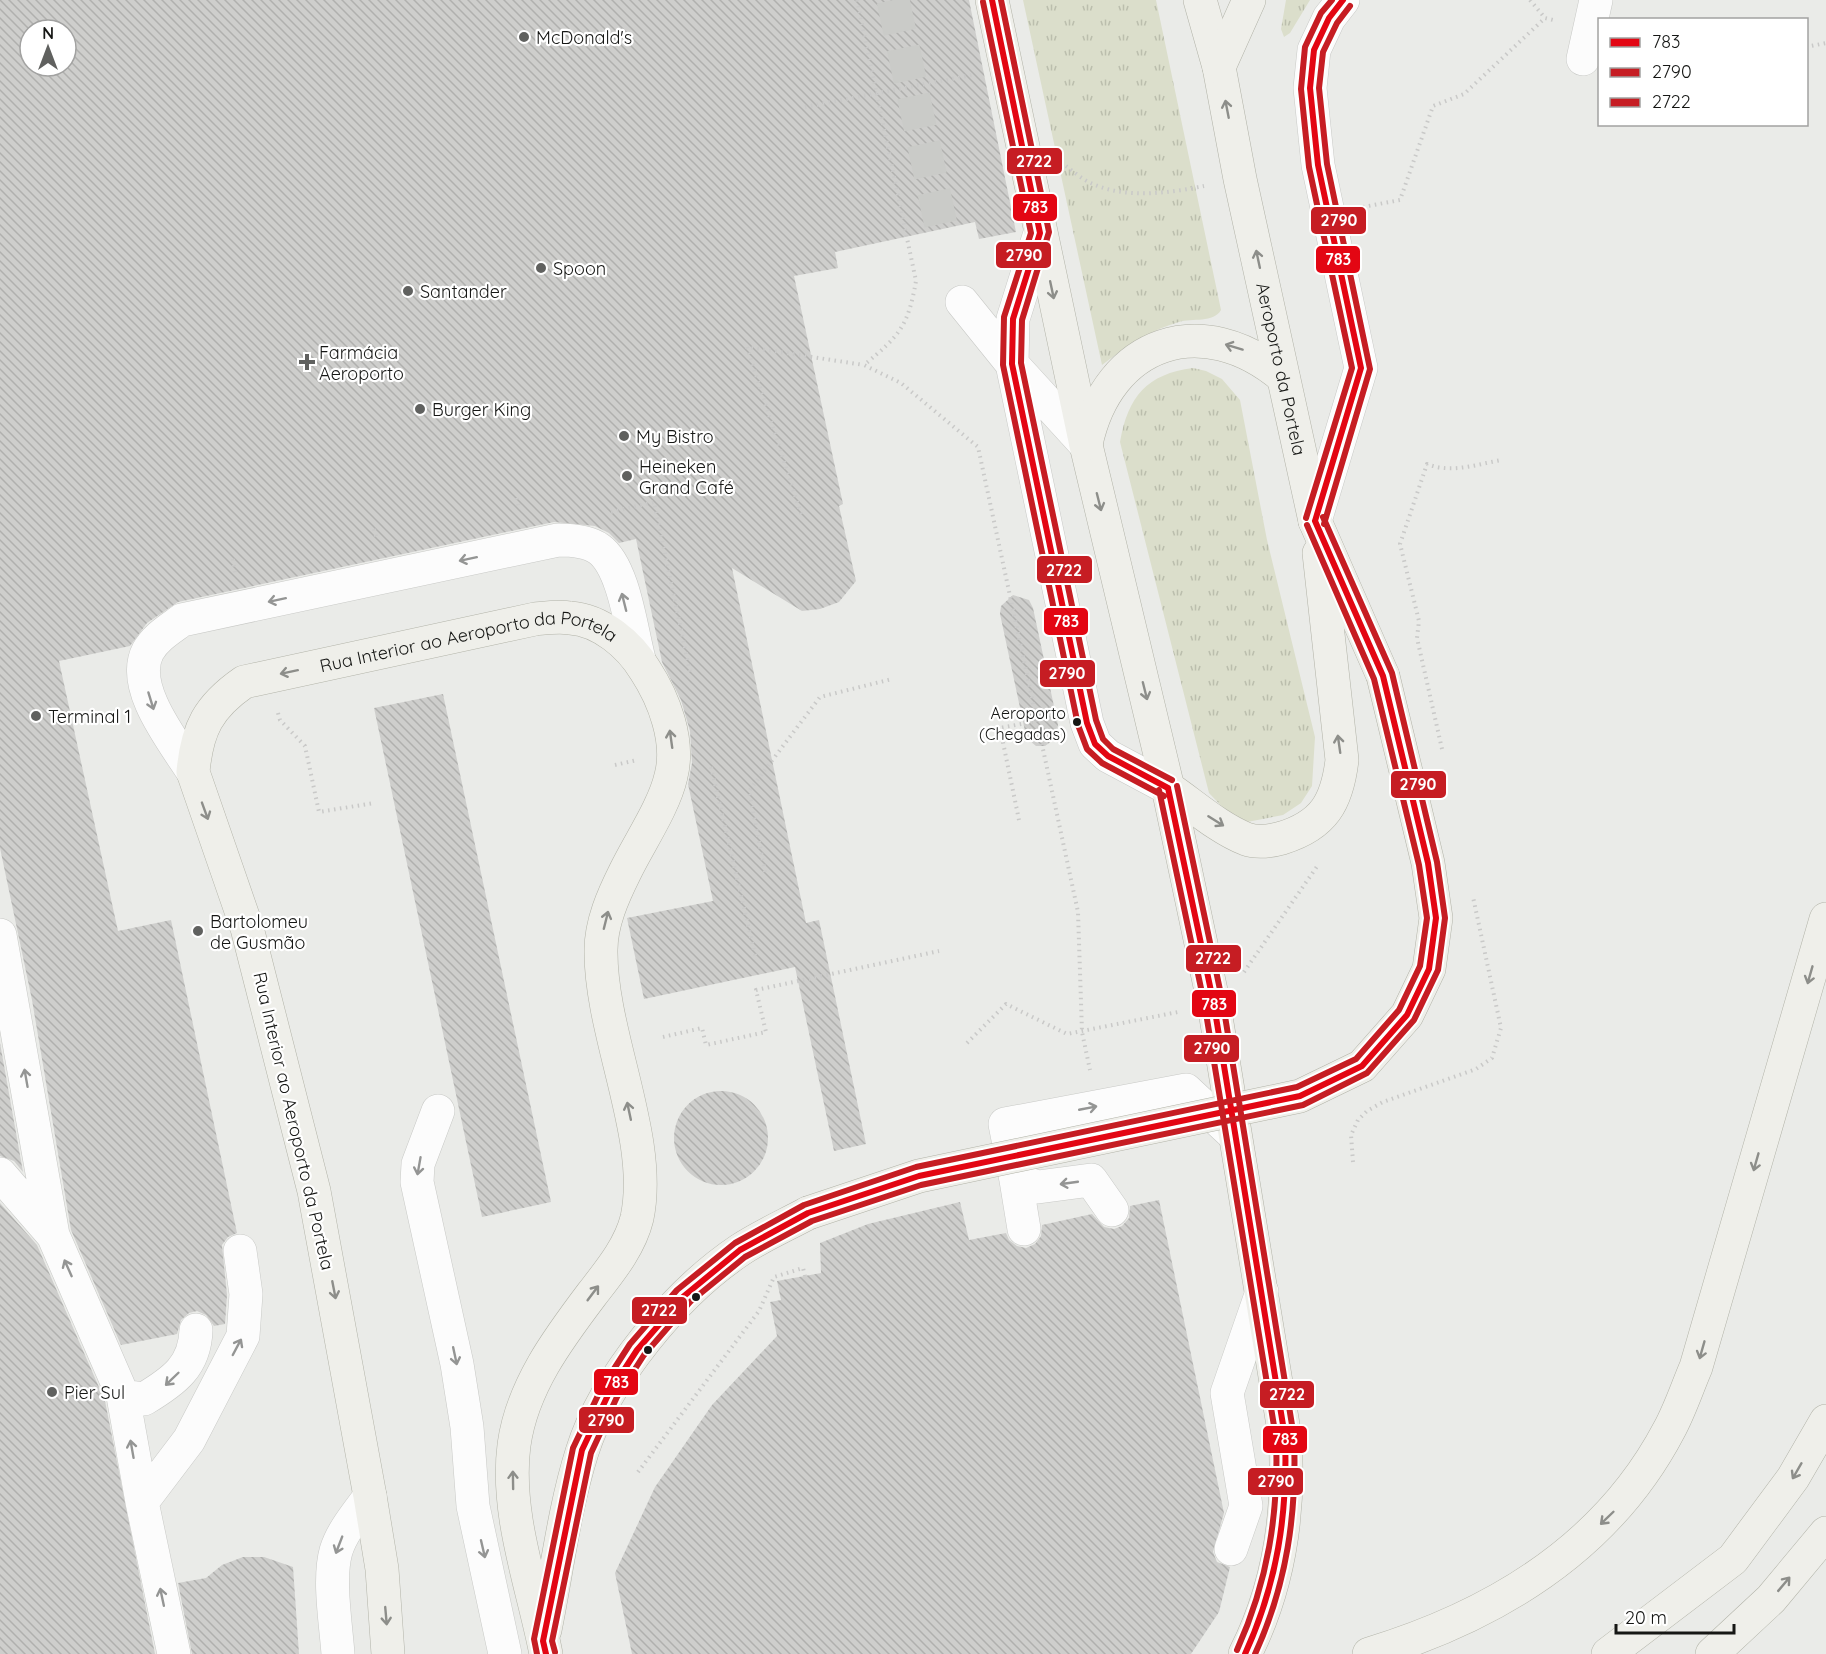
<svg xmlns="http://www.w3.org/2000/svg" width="1826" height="1654" viewBox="0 0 1826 1654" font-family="Quicksand,sans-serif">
	<defs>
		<pattern id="grass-tufts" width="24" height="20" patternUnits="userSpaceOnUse" patternTransform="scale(1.5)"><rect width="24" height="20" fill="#dbdecb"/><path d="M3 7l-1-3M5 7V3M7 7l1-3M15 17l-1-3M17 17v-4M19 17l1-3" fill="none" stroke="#bbbead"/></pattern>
		<pattern id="building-back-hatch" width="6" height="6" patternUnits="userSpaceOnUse" patternTransform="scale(1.5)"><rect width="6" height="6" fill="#cececc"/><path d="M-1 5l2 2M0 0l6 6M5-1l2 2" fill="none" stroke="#b0b0ae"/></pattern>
	</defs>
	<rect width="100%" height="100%" fill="#eaebe8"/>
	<path fill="url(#grass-tufts)" d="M1023,0H1156L1221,310C1214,323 1192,318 1179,322C1150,330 1126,347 1102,365Z
		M1286,0H1310L1290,33L1284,37L1281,29Z
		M1193,368L1206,371L1222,379L1240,400L1267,540L1315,737L1312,786L1301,803L1283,815L1247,822L1229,814L1209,793L1120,442C1128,396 1147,374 1193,368Z"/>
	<path fill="url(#building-back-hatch)" fill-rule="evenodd" d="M0,0H969L1016,232L979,239L975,222L835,252L838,268L794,276L843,504L839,506L856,581L839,602L820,609L802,611L732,568L806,923L819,920L866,1144L834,1151L795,967L644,999L627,918L713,901L688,784L692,763L690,731L681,700L662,662L636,539L619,543L609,533L595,526L554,522L178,602L147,623L130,646L59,661L118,931L171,920L237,1233L228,1237L222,1245L227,1295L225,1324L214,1326L206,1315L197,1311L189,1313L181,1320L177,1334L121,1345L71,1230L32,1000L0,848ZM30,30H66V66H30Z
		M1013,595L1029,600L1033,608L1058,725L1056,738L1045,746H1036L1029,740L1025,731L1000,614L1001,606Z
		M443,694L551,1202L482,1217L374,708Z
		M0,1043L23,1172L14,1161L0,1156Z
		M674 1138a47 47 0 1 1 94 0a47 47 0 1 1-94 0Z
		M1159,1200L1224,1513L1213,1552L1217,1562L1230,1567L1219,1612L1191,1654H632L615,1573L655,1487L712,1405L777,1336L770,1302L781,1300L777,1281L821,1273L820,1243L868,1224L960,1202L969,1240L1006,1233L1009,1240L1017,1246L1026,1248L1035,1244L1041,1236L1042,1225L1092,1214L1104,1227L1114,1229L1122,1226L1129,1218L1130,1206Z
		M0,1203L37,1245L105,1401L155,1654H0Z
		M243,1557H264L293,1567L299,1654H192L178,1583L206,1578L222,1565Z"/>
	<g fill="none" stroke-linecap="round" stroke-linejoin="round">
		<path stroke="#cacbc8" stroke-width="33" stroke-dasharray="33 16" stroke-linecap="butt" d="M893,0L942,230"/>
		<g stroke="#c8c9c6" stroke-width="34">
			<path id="minor" d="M1583,59L1596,0
				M1040,233L1013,319L1012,364L1087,723L1095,744L1108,756L1168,788
				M962,302L1012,364L1086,445
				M1315,521L1361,368L1318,165L1310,88L1314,50L1329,18L1343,0
				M193,772C174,742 129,687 148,651C156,637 170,629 182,620L558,540C571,540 588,541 599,549C624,567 631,629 639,659
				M0,935L53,1235L123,1396L144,1399C174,1381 195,1366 196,1330
				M438,1111L418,1164L417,1182L457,1364L467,1427L473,1506L505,1654
				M0,1174L52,1234
				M1016,1180L1024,1229
				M1112,1210L1091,1180L1038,1187L1016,1180L1005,1124L1186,1090L1231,1132
				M123,1396L142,1502
				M1231,1549L1246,1506L1227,1393L1262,1292
				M174,1654L142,1502L189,1440L243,1336L246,1294L240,1251
				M338,1654C336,1625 328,1579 336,1551C342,1531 358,1513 370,1496"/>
		</g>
		<g stroke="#b2b3a8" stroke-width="34">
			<g id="major">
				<path d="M992,0L1086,445L1168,788L1214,1005L1285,1437C1290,1513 1280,1585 1245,1654"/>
				<path id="s1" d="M1200,0L1219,67L1240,179L1315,521L1383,676"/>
				<path d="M1219,67L1249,0"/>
				<path d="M1086,444C1108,341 1202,309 1283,377"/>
				<path d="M1168,788C1192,804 1218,828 1246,839C1257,843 1271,841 1282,838C1324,825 1337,802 1342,760L1319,553"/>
				<path d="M545,1630C557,1571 564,1509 582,1452C605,1378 676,1293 740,1250C761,1236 786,1225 808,1213"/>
				<path id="s2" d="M388,1654L382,1569L370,1496L314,1191L247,928L193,772C197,729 208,707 244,682L535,619C546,618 559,616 570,618C601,620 630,645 645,670C664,699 680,741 671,776C664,807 639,843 625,872C613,896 601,923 601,950C600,1034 654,1138 637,1218C630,1247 609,1272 592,1294C558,1339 522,1387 514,1445C505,1515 533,1586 546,1654"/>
				<path d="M1369,1654C1494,1616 1607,1548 1669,1430C1680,1410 1687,1388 1696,1367L1826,919"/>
				<path d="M1608,1654L1733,1559L1793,1478L1826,1421"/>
				<path d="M1712,1654L1771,1599L1826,1533"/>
			</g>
		</g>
		<path stroke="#c9c9c8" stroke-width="4" stroke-dasharray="1.5 4.5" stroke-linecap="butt" d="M857,0L916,281C908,327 899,336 864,365L901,383L978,447L1078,912L1082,1032L1090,1070
			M1530,0L1545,18
			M1806,47L1826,43
			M805,107L972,75
			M1066,166C1074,172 1083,180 1093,184C1126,199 1169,193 1204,186
			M1363,207L1400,200L1433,106L1464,94L1545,18L1553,20
			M517,498L519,510
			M611,512L654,502L690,672
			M801,514L747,347L864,365
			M374,529L377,540
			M233,559L235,573
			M278,713L280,720L305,746L319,812L374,803
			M1442,749L1417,638L1419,621L1400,544L1427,464C1452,474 1477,464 1502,460
			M615,765L637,760
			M711,767L756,959
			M1019,820L1000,728L1037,721
			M765,872L749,791L820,697L892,679
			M1244,972L1318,865
			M663,1037L702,1028L706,1045L766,1032L756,990L939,951
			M967,1043L1006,1004L1067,1034L1178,1012
			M1353,1162L1351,1135L1358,1120L1367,1111L1383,1102L1476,1069L1492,1058L1501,1028L1473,897
			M638,1472L759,1311L774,1277L803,1268L805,1276"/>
		<use href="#minor" stroke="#fcfcfc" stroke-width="33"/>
		<use href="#major" stroke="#efefea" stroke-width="33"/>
		<g stroke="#b2b3a8" stroke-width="34" stroke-linecap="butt">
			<path id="major-bridge" d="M808,1213L919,1176L1300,1096L1362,1066L1407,1015L1429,969L1436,918L1428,863L1383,676"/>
		</g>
		<use href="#major-bridge" stroke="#efefea" stroke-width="33"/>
		<g stroke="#fff" stroke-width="10">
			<path id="bus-1" d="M992,0L1040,233L1013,319L1012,364L1087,723L1095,744L1108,756L1168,788
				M1315,521L1361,368L1318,165L1310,88L1314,50L1329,18L1343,0
				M1168,788L1214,1005L1285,1437C1288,1514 1277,1584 1245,1654
				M546,1654L543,1641L582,1450L609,1393L637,1350L684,1296L740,1250L808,1213L919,1176L1300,1096L1362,1066L1407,1015L1429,969L1436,918L1428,863L1383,676L1315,521"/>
		</g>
		<g stroke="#fff" stroke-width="10">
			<path id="bus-2" d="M983,2L1031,233L1004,317L1003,365L1078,725L1087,749L1102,763L1164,796
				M1324,524L1370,369L1327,164L1319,88L1323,52L1337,23L1350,6
				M1159,790L1205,1007L1276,1438C1279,1513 1268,1581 1237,1650
				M555,1652L552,1641L591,1453L617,1397L644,1355L690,1302L745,1257L812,1221L921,1185L1303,1105L1367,1073L1414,1020L1438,970L1445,918L1437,862L1392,673L1323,517"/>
		</g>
		<g stroke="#fff" stroke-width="10">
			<path id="bus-3" d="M1001,0L1049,232L1022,320L1021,363L1096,720L1103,739L1113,749L1172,780
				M1306,518L1352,368L1309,167L1301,89L1305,47L1321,13L1332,0
				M1177,786L1223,1004L1294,1437C1297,1513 1287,1584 1255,1654
				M537,1654L534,1639L573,1448L601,1389L630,1344L677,1290L735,1243L804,1205L916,1167L1297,1087L1356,1059L1399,1010L1420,966L1427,918L1419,865L1374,679L1307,525"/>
		</g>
		<use href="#bus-1" stroke="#e30613" stroke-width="6"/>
		<use href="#bus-2" stroke="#c61d23" stroke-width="6"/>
		<use href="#bus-3" stroke="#c61d23" stroke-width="6"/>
	</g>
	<defs><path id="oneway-shaft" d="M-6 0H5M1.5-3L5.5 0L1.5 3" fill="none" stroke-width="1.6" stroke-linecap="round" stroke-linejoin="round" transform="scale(1.5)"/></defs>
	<g stroke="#8d8e8a">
		<use href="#oneway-shaft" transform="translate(1227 109) rotate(-101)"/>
		<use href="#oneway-shaft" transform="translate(1258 259) rotate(-102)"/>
		<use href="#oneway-shaft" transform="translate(1052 290) rotate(78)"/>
		<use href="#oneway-shaft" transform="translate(1234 347) rotate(-163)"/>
		<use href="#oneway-shaft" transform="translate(1099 502) rotate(76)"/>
		<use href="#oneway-shaft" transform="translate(289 672) rotate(168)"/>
		<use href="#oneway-shaft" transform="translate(1145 691) rotate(76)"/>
		<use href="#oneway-shaft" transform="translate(671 739) rotate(-98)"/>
		<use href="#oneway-shaft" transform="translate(1339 744) rotate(-98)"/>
		<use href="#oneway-shaft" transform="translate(205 811) rotate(70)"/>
		<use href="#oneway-shaft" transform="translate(1216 821) rotate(32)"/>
		<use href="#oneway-shaft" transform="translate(606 920) rotate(-76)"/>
		<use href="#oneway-shaft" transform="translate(1810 975) rotate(106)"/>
		<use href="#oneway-shaft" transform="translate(629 1111) rotate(-102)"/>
		<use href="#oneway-shaft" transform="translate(1756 1162) rotate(106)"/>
		<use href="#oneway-shaft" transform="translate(334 1290) rotate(79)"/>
		<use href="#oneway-shaft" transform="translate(593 1293) rotate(-53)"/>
		<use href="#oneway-shaft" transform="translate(1702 1350) rotate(106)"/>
		<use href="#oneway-shaft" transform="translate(1797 1471) rotate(120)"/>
		<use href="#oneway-shaft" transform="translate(513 1480) rotate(-91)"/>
		<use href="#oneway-shaft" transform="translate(1607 1518) rotate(136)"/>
		<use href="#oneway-shaft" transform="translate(1784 1584) rotate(-50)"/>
		<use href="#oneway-shaft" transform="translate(386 1616) rotate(85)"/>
	</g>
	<g stroke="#949594">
		<use href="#oneway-shaft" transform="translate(468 559) rotate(168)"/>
		<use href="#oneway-shaft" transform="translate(277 600) rotate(168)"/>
		<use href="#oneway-shaft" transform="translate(624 602) rotate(-104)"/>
		<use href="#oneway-shaft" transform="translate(151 701) rotate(73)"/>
		<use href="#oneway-shaft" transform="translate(26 1078) rotate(-100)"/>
		<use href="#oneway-shaft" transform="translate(1088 1108) rotate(-11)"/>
		<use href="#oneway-shaft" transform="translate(419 1166) rotate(100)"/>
		<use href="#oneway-shaft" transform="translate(1069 1183) rotate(172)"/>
		<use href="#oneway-shaft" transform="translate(68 1268) rotate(-114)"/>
		<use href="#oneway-shaft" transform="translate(237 1347) rotate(-62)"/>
		<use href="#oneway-shaft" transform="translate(455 1356) rotate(78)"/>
		<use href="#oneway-shaft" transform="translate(172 1379) rotate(136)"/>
		<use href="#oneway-shaft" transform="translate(132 1449) rotate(-100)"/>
		<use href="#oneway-shaft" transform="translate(339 1545) rotate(111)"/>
		<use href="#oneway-shaft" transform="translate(483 1549) rotate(77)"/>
		<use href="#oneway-shaft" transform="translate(162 1597) rotate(-102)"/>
	</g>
	<g fill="#60615f" stroke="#fff" stroke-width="2">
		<circle cx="524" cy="37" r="6"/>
		<circle cx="541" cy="268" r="6"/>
		<circle cx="408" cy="291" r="6"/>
		<path d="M304 353h6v6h6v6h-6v6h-6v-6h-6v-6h6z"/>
		<circle cx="420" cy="409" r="6"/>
		<circle cx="624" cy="436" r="6"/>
		<circle cx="627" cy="476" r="6"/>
		<circle cx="36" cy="716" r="6"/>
		<circle cx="198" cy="931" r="6"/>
		<circle cx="52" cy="1392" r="6"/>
	</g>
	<g fill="#161715" stroke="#fff" stroke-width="2">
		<circle cx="1077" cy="722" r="5"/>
		<circle cx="696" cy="1297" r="5"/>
		<circle cx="648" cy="1350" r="5"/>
	</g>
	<g text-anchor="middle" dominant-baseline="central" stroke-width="4.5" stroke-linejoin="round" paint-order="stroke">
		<g font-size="16" fill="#161715" stroke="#fff" text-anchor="end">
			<text x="1066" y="713">Aeroporto<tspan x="1066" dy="21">(Chegadas)</tspan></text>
		</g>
		<g font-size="18" fill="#161715" stroke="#fff" text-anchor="start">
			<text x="536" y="37">McDonald's</text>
			<text x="553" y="268">Spoon</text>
			<text x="420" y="291">Santander</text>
			<text x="319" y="352">Farmácia<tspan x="319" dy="21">Aeroporto</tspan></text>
			<text x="432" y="409">Burger King</text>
			<text x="636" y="436">My Bistro</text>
			<text x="639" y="466">Heineken<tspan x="639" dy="21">Grand Café</tspan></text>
			<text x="48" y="716">Terminal 1</text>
			<text x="210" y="921">Bartolomeu<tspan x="210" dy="21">de Gusmão</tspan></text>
			<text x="64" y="1392">Pier Sul</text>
		</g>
		<g font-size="18" fill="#161715" stroke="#fff">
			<text stroke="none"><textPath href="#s1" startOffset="378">Aeroporto da Portela</textPath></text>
			<text stroke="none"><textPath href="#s2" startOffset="1244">Rua Interior ao Aeroporto da Portela</textPath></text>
			<text transform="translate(294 1121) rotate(77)">Rua Interior ao Aeroporto da Portela</text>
		</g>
	</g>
	<g stroke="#fff" stroke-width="2">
		<rect x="1006" y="147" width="57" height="28" rx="6" fill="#c61d23"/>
		<rect x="1012" y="193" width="46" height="29" rx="6" fill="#e30613"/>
		<rect x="1310" y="206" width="57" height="29" rx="6" fill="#c61d23"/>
		<rect x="995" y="241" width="57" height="28" rx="6" fill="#c61d23"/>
		<rect x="1315" y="245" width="46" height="29" rx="6" fill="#e30613"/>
		<rect x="1036" y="555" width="57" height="29" rx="6" fill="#c61d23"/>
		<rect x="1043" y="607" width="46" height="29" rx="6" fill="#e30613"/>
		<rect x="1039" y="659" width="57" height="29" rx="6" fill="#c61d23"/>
		<rect x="1390" y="770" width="57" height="29" rx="6" fill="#c61d23"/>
		<rect x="1185" y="944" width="57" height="29" rx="6" fill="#c61d23"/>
		<rect x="1191" y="989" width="46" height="29" rx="6" fill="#e30613"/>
		<rect x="1183" y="1034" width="57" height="29" rx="6" fill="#c61d23"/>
		<rect x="631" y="1296" width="57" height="29" rx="6" fill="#c61d23"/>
		<rect x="593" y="1368" width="46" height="28" rx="6" fill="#e30613"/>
		<rect x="1259" y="1380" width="56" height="29" rx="6" fill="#c61d23"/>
		<rect x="578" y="1406" width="57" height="28" rx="6" fill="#c61d23"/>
		<rect x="1262" y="1425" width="46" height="29" rx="6" fill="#e30613"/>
		<rect x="1247" y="1467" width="57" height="29" rx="6" fill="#c61d23"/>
	</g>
	<g font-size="16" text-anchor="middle" font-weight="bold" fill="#fff">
		<text x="1034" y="167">2722</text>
		<text x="1035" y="213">783</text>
		<text x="1339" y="226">2790</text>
		<text x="1024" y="261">2790</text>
		<text x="1338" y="265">783</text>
		<text x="1064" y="576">2722</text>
		<text x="1066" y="627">783</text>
		<text x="1067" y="679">2790</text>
		<text x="1418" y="790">2790</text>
		<text x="1213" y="964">2722</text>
		<text x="1214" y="1010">783</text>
		<text x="1212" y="1054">2790</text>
		<text x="659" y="1316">2722</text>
		<text x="616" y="1388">783</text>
		<text x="1287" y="1400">2722</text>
		<text x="606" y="1426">2790</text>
		<text x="1285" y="1445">783</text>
		<text x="1276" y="1487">2790</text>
	</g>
	<rect x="1598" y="18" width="210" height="108" fill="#ffffff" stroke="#a2a2a1" stroke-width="1.5"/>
	<rect x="1610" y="38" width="30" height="9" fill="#e30613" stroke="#a2a2a1" stroke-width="1.5"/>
	<text x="1652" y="48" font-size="18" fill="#161715">783</text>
	<rect x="1610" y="68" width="30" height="9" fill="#c61d23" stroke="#a2a2a1" stroke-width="1.5"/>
	<text x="1652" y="78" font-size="18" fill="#161715">2790</text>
	<rect x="1610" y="98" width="30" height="9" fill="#c61d23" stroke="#a2a2a1" stroke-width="1.5"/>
	<text x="1652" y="108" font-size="18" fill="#161715">2722</text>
	<g transform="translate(48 48)"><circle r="28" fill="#ffffff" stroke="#a2a2a1" stroke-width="1.5"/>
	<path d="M0-4.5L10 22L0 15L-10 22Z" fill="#60615f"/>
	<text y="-9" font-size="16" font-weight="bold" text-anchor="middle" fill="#161715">N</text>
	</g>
	<path d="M1616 1624v9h118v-9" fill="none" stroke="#161715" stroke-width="3"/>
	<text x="1625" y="1624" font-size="18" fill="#161715" stroke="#ffffff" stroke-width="4.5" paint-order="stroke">20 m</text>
</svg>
